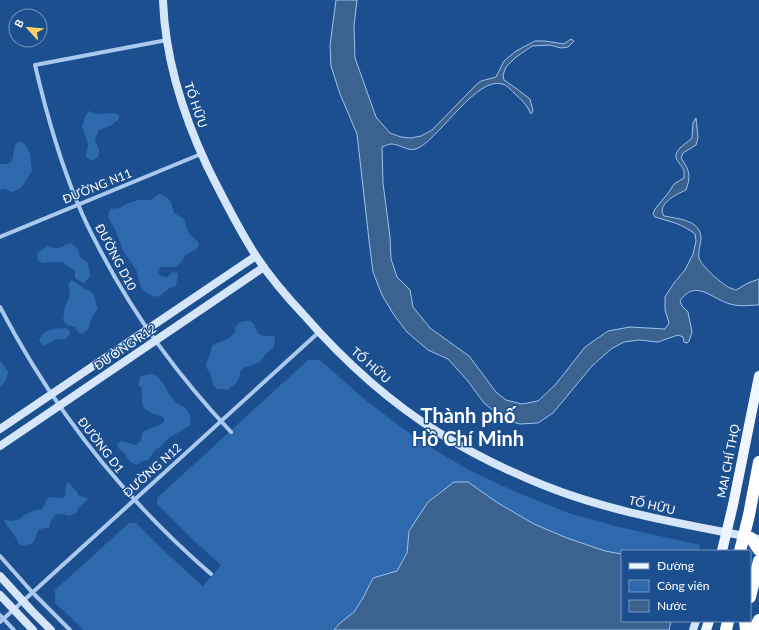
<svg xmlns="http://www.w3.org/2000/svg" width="759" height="630" viewBox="0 0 759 630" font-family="Lato,sans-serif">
	<rect width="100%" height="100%" fill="#1b4f8f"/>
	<path fill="#2e69ad" d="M89,111L98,114L115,113L119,115V119L110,126L104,128L99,130L97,134L95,141L99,149V154L97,158L91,161L86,157L88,144L82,127L86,115Z
		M20,141L26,145L30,153L32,171L21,188L12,192L5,189L0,190V164H8L12,161L15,145Z
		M159,194C170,198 172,201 174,213L184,219L189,234L194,238L199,243L198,248L186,255L181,262L176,267H161L158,273L161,276L167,277L173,272L178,273L176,286L171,287L161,295L155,297C146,293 142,291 139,281C138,277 137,275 137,271L123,251L120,242L114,228L110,221L108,217L110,209L120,208L128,203L139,200H151Z
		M71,243L78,249L80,257L88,263L90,277L84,283L79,281L75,278V271L62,262H53L43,263L37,260V253L48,246C59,252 60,246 71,243Z
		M71,280L77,283L86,290H89L93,293L98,309L92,317L88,330L82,334L77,331L75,327L68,325L63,321C64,316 64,311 65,307C69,296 72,298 68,285Z
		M244,321H250L254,324C255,326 256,331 258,333C263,338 269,334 275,337V340L274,347L266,354L260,362L246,367L241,370L239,379L236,383L227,390L223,389H217L213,385L210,372L207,369L206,364L210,355L212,346C217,342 226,341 231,336C233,335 234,333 235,331V327L240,322Z
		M64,328L69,329L70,334L65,340C54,336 52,345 42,345L39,340C45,328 53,329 64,328Z
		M308,360H320L363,398L389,418L412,435L435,450L467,469L514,491L568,513L619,527L700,545L699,551H622V554L605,551L567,538L534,524L498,503L483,493L409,531L407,553L397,572L373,578L363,598L354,612L340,623L334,630H84L55,603V590L129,523H136L164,551L203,586L221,565L192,539L157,504V498Z
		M0,361L8,371C7,379 7,382 0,386Z
		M153,374L158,377L163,383L170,396L177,403L183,406L188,411L190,417L191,422L189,426L169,438L160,447L156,449L148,460L142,461L137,465L130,462L125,454L118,448L117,445L119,442L122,441L136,445C141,442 142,439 142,433C148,428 157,427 164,422V417C156,414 142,413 142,401C142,397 142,392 142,388L138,385L140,377L146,375Z
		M68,482L77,492L79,496L86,497L88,500L80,506L76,513L69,516L64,514H56L51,521L49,528H44L38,530L34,542L26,546L19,544C15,535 8,528 3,519L11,521L20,519L26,514L35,510L42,509L48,497L58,498L65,497L66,486Z"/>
	<path fill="#3c6290" stroke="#9cc4f0" d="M336,0H357L354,26L355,58L376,117L390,133L401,137L411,138L421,136L432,130L475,86L481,81L496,77L504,61L516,51L535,41H545L564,44L571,39L574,41L568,47L561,48L550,45L532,46L516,57L506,67L503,75L504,80L517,89L530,99L533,111L531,114C527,105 522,100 514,93C511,90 507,85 502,84C478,76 441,135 420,147C410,154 401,144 391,144C388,144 385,146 382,147L383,183L390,237L391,259L397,277L410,290L413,307L430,328L469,356L496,392L506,400L522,404L538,401L556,384L585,347L608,331L630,327L665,329L669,323L665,310V297L674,283L685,270L693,254L696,241L695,234C681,223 671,222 655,217L653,214L655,209L669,192L674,184L684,178C684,176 684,173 684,171C681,162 670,159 680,148C684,144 688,142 692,138L693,123L696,118L698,138L696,145L683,153L681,158C690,171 691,176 686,190C677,194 656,204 664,216C679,219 702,220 701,240C700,244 698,255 699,258C701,266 723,285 730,288C731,288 735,290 736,290L748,283L759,279V305C750,305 740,307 730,304C712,299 695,278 680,301L682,306L688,312L692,332L689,341L687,343L684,342L683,337L678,335L658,342L639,340L624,342L611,349L592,366L553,413L538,423L520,424L505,420L484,403L467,380L448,359L428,350L407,332L394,315L382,295L373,272L369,240L357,134L340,94L331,66L330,45Z
		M454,482H468L498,503L534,524L567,538L605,551L622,554V621H671L669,630H334L340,623L354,612L363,598L373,578L397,571L407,553L409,531L428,502Z"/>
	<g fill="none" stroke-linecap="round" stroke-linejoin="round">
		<path stroke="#a9c9ee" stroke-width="4" d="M167,40L35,65C46,112 59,159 78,204C84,219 91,233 99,248C134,316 178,376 231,432
			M0,237L201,154
			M0,307C54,411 123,498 211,574
			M0,556L32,592L70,630
			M0,615L14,630
			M0,622L318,333"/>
		<path stroke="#d6e6fa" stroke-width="8" d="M163,0C165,59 183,115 208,168C223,198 238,228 256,256C270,277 286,296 303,314C343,360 389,402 441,434C473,454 508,471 543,485C612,513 686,524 759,539
			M0,429L235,270L256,256
			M0,446L264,267
			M0,576L32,611L51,630
			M0,595L33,630
			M693,630L696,621"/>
		<path stroke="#f0f6ff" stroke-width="10" d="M722,551L733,505L759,376
			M706,630L709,621"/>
		<path stroke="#fff" stroke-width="12" d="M744,536L751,538L759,550
			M740,551L749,515L759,462
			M750,597L759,561
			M745,621L746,630
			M726,630L728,621
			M754,630L759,620"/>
	</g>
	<g text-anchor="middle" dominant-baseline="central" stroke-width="3" stroke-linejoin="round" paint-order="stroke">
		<g font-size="12" fill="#fff" stroke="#1b4f8f">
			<text transform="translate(196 105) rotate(71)">TỐ HỮU</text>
			<text transform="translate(97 186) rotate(-22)">ĐƯỜNG N11</text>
			<text transform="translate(116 257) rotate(62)">ĐƯỜNG D10</text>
			<text transform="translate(125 347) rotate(-34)">ĐƯỜNG R12</text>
			<text transform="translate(371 365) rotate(41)">TỐ HỮU</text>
			<text transform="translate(101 445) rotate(52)">ĐƯỜNG D1</text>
			<text transform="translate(728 461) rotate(-79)">MAI CHÍ THỌ</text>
			<text transform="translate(152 470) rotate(-42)">ĐƯỜNG N12</text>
			<text transform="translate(652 505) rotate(13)">TỐ HỮU</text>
		</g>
		<g font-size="20" font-weight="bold" fill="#fff" stroke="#1b4f8f">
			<text x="468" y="415">Thành phố<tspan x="468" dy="23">Hồ Chí Minh</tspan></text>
		</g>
	</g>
	<rect x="621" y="550" width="130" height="72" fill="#1b4f8f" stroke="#7695bc"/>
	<rect x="629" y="563" width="20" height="6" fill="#f0f6ff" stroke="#7695bc"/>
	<text x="657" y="570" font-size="12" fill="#ffffff">Đường</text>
	<rect x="629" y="580" width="20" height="12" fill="#2e69ad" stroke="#7695bc"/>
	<text x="657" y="590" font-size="12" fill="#ffffff">Công viên</text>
	<rect x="629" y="600" width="20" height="12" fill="#3c6290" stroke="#7695bc"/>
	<text x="657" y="610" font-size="12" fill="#ffffff">Nước</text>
	<g transform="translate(28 28) rotate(297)"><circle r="19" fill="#1b4f8f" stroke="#7695bc"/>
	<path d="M0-3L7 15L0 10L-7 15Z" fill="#ffd166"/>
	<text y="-6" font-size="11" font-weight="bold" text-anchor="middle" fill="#ffffff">B</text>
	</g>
</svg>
